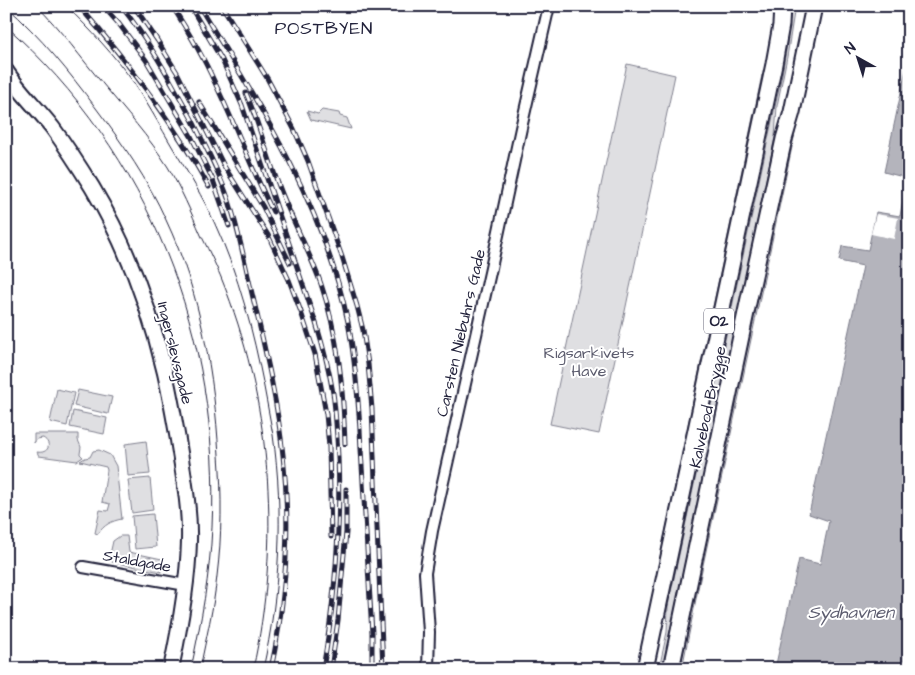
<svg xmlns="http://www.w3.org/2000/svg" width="915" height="675" viewBox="0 0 915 675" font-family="'Architects Daughter',sans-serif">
	<rect width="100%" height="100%" fill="#fff"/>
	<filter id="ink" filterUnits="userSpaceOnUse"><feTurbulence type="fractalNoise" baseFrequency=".02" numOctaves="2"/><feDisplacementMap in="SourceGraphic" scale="10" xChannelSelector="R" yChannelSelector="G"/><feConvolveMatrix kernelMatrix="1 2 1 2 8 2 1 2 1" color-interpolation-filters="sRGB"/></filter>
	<g filter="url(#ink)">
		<path fill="#dfdfe2" stroke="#80808e" d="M791,6H795L787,57L777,106L775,137L663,665L662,669H659L667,632L668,606L782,74L787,44Z
			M820,6H821L818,25L699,584L682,669H680L697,583Z
			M627,64L675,75L599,434L550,424Z
			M762,75L763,82L656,581H655Z
			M322,110L339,113L340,116L347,118L351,129L311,120L307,111L318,114Z
			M57,389L74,393L67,426L50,422Z
			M78,390L112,397L108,414L74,406Z
			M73,411L107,418L104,434L70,427Z
			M34,434H78V440L81,447L80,454L83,457L77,461L39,456L37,452C48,454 53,444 43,438L37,439L34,443Z
			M146,441L150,474L128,476L125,444Z
			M99,450L110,455L116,466L122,519C111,521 104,525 98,534L95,533L100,510L108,511L110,504L102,502L107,470L106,467L80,461L85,458L90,457L93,451Z
			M150,478L153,510L132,513L128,480Z
			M153,514L156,547L135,549L132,516Z
			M120,536H127L129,552L162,559L161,572L112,562L109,559L113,541Z"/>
		<path fill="#b4b4bc" stroke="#7a7a88" d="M909,55V669H775L799,559L820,564L829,521L809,514L863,266L839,261L842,246L868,250L876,212L900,216L907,178L884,172Z"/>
		<path fill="#fff" d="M876,214L898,218L894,239L871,234Z"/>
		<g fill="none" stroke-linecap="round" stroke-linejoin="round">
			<g stroke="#22223b" stroke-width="14">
				<path id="street" d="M83,567L186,585
					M428,669L429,632L425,573L432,531L491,268L521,128L549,6"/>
			</g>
			<g stroke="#22223b" stroke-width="18">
				<path id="secondary" d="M6,71C19,91 37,108 52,127C66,146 79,166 92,187C126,244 150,308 165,373C170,395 174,417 178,440C183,473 190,507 189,541C188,584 180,627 171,669"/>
			</g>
			<g stroke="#22223b" stroke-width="19">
				<path id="primary" d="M645,669L774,64L781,25L782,6
					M671,669L748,303L784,139L792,112L814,6"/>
			</g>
			<use href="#street" stroke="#fff" stroke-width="10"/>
			<use href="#secondary" stroke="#fff" stroke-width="14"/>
			<use href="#primary" stroke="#fff" stroke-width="15"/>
			<path stroke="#22223b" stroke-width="1" d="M6,6C41,37 69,72 96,108C123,144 148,180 166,220C201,294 214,374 219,455C222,495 222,536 217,576C214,607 206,638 200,669
				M37,6C61,30 81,58 103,84C125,111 149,137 168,167C181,189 191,212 201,235C210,253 219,271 226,290C272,410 281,543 253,669
				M66,6C91,30 114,55 134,83C148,104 160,126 173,148C188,173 203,197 215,224C239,276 253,331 264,387C267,403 270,419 273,435C284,513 280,593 263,669
				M6,26C150,154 221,336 212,527C210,575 201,622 191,669"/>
			<g stroke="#22223b" stroke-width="5">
				<path id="rail" d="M79,6C128,62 173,122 209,187
					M103,6L119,24L146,60L191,136L213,180L229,226
					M121,6C150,42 171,81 193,121C206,148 221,175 230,204C241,239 247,275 256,310C267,358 278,406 283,455C291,526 286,599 271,669
					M134,6L157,40
					M172,6C188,31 203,56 215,83C236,126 252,170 273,212
					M190,6L222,60L242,105L316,323C323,346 329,369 333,393C336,414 337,436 338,457C341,528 335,599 323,669
					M199,6C261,107 323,204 348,322C356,364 359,406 361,449C365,510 368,572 372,633V669
					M222,6L267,78L294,129L308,161L342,257L357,306L363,330L368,364L372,409L383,669
					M154,35L178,74L224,166L268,235L289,280L301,312L315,354L326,414L329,447L331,537
					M246,93C259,124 267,155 279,186C291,219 309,250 321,284C339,337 343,388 345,444
					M199,102L263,207L290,263
					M331,669L338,620L346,532V489"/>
			</g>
			<use href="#rail" stroke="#fff" stroke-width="3" stroke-dasharray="9" stroke-linecap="butt"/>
		</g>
	</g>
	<g text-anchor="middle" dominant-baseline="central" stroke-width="4" stroke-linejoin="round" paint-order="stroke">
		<rect fill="#fff" stroke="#646476" stroke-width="1" x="704" y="308.5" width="30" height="25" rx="4"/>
		<g font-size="15" font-weight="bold" fill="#22223b">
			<text x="719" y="321">O2</text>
		</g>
		<g font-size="16" fill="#22223b" stroke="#fff">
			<text transform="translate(461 333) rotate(-77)">Carsten Niebuhrs Gade</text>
			<text transform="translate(175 353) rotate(76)">Ingerslevsgade</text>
			<text transform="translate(708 407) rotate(-78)">Kalvebod Brygge</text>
			<text transform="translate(137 561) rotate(10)">Staldgade</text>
		</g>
		<g font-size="16" fill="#5b5b6d" stroke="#fff">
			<text x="589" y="353">Rigsarkivets<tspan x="589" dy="18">Have</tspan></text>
		</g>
		<g font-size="18" letter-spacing="1" fill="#22223b" stroke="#fff">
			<text x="324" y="28">POSTBYEN</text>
		</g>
		<g font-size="18" font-style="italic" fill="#5c5c6f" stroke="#fff">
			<text x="851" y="612">Sydhavnen</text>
		</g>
	</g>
	<rect width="915" height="675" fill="none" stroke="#fff" stroke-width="25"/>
	<rect x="12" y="12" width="890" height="650" fill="none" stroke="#22223b" stroke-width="2" filter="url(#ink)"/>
	<g transform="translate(858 58) rotate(321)" stroke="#ffffff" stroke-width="4" paint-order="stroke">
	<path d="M0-4L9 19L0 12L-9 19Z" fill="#22223b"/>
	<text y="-8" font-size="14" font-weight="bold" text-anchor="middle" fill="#22223b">N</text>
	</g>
</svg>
